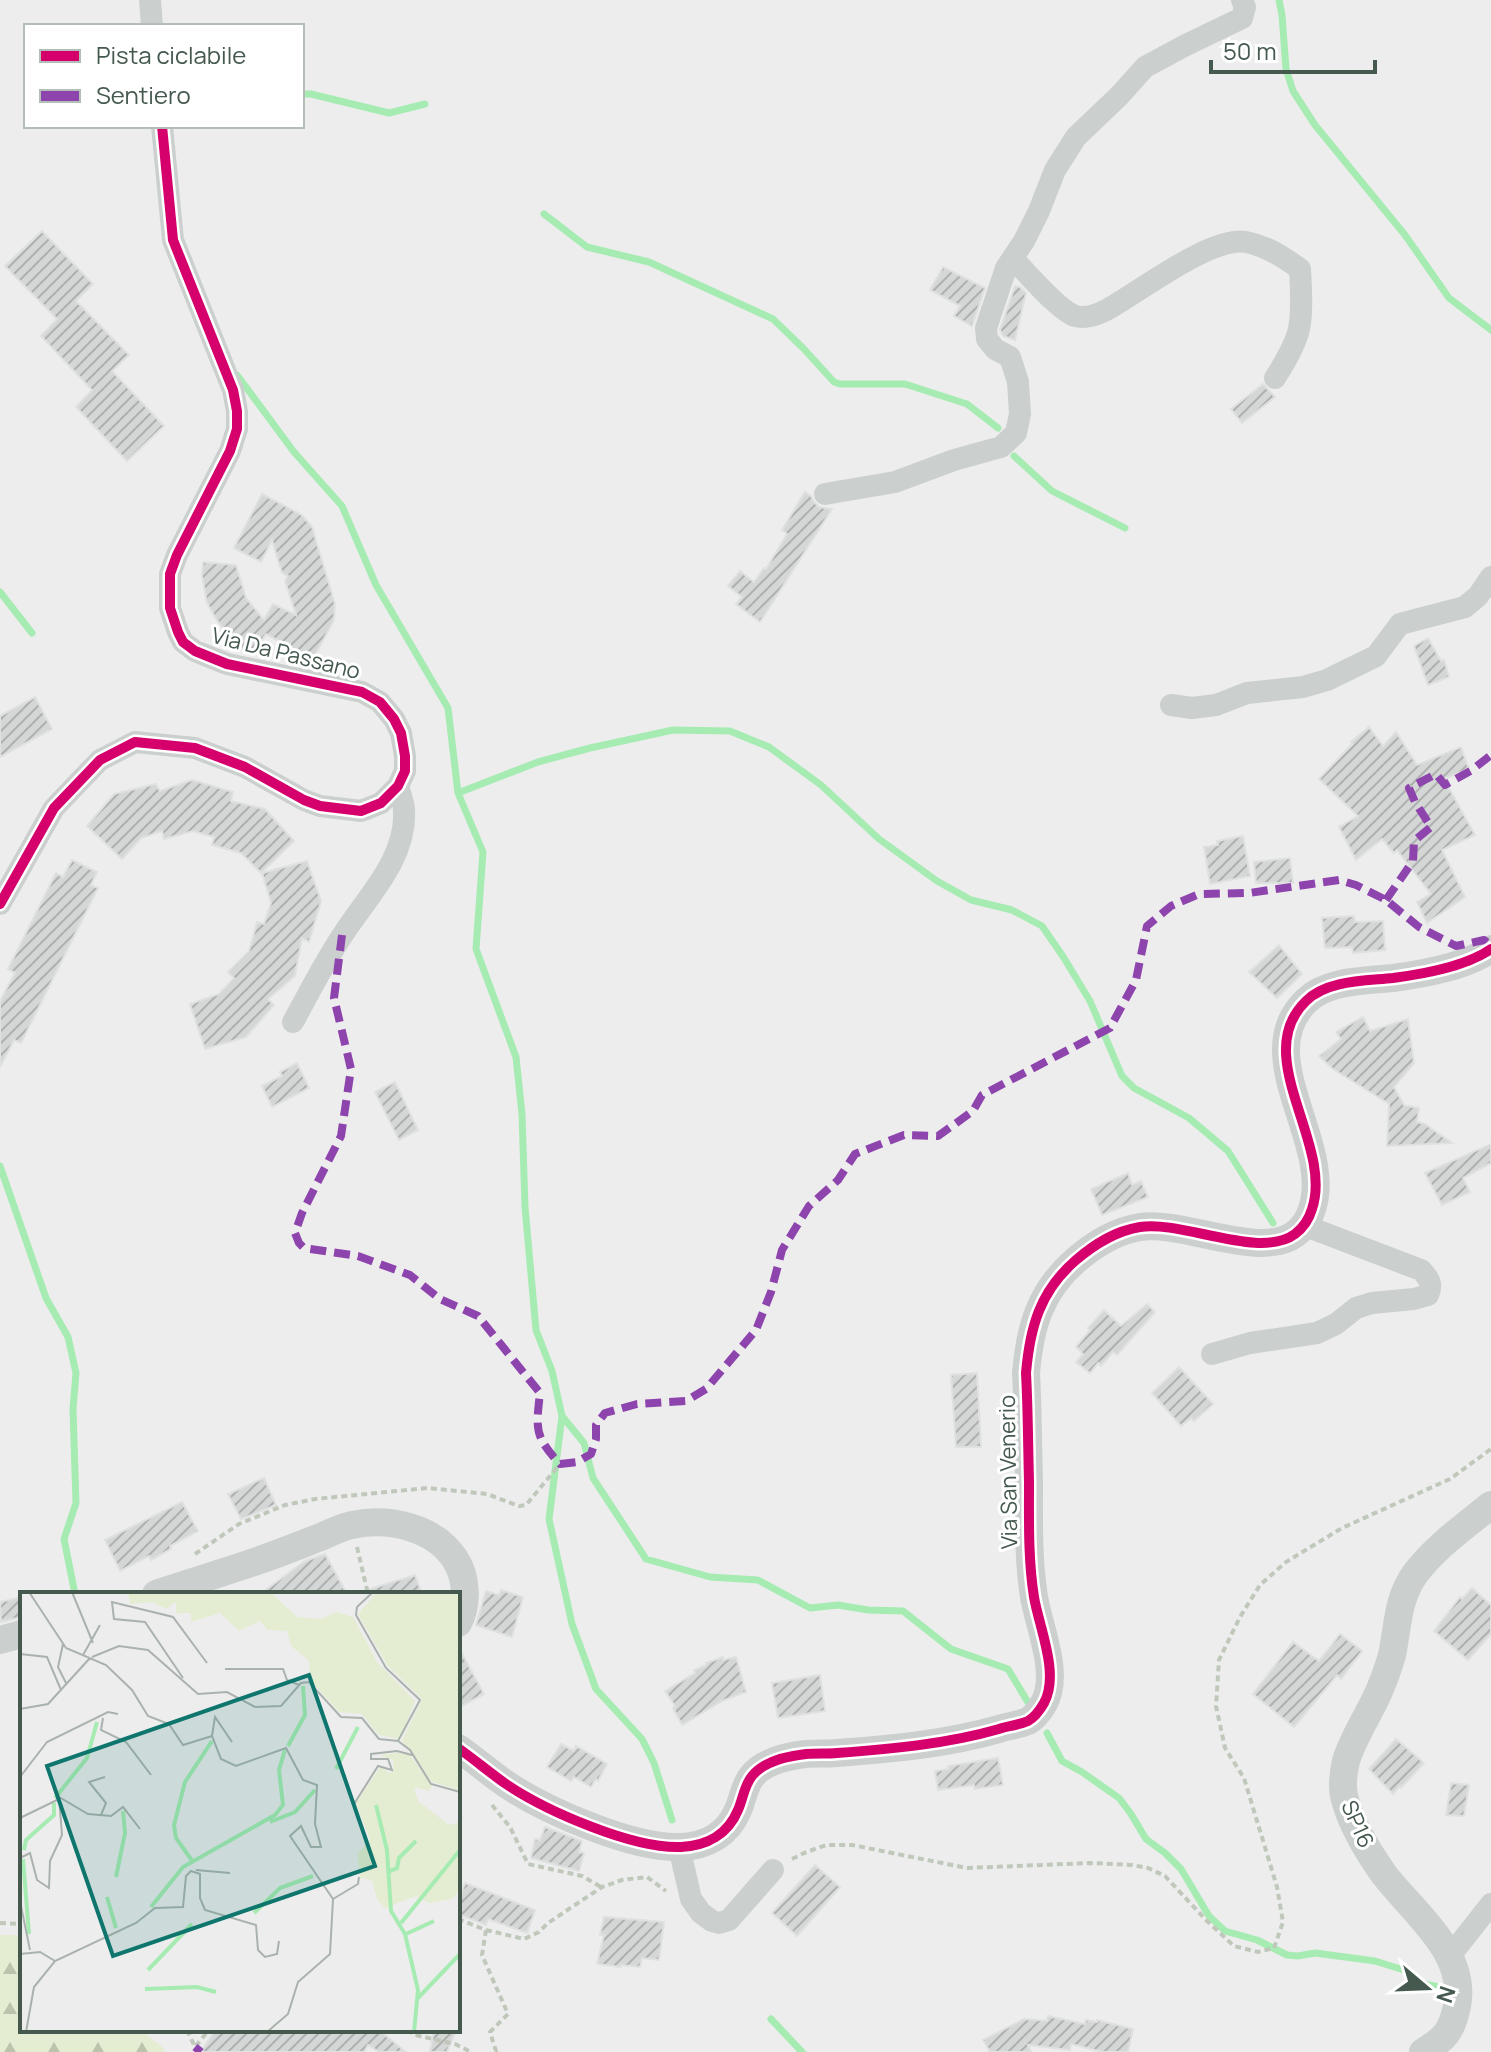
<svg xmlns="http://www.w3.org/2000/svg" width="1491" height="2052" viewBox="0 0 1491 2052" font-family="Manrope,sans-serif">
	<defs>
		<pattern id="forest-firs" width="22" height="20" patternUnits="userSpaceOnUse" patternTransform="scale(2)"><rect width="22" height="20" fill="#e4edd1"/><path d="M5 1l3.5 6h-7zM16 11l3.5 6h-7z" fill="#bbc3ac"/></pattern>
		<pattern id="building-hatch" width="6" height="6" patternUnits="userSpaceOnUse" patternTransform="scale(2)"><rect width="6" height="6" fill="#d5d7d6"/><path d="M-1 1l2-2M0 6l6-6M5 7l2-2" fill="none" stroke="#afb1b0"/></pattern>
	</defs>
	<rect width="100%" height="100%" fill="#eeedee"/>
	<path fill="url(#forest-firs)" d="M0,1935H22V2030H143L144,2033L161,2046L166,2052H0Z"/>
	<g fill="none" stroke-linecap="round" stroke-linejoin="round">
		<path stroke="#a6ebb2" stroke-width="7" d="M1279,0L1282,15L1286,69L1293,91L1315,125L1405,235L1449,298L1491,330
			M302,94H311L389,113L425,104
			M544,214L587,247L649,262L773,319L803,348L834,382L840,384H905L967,404L998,428
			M237,375L294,452L342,506L376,585L448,708L458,793L483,852L476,949L516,1057L522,1114L525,1207L536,1330L552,1371L562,1416L549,1519L572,1624L596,1689L642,1739L654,1763L672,1820
			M1014,456L1052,491L1125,528
			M0,592L32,633
			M458,793L538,762L590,748L673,730L730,731L769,747L821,785L879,839L937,881L971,900L1012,910L1042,926L1064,958L1090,1001L1122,1076L1134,1088L1189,1118L1228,1151L1273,1223
			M0,1166L46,1298L68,1337L76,1373L73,1409L76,1503L64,1539L75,1594
			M562,1416L584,1443L593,1478L646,1559L710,1577L758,1580L810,1608L838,1605L868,1610L903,1611L951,1649L1008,1669L1029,1704
			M1047,1733L1062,1761L1082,1772L1119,1798L1131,1814L1146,1839L1165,1853L1181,1869L1209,1916L1225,1931L1257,1940L1287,1955L1298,1956L1315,1953L1375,1961L1407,1971L1425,1984L1443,1988
			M771,2019L802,2052"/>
	</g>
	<path fill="url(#building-hatch)" stroke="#dfe0e0" stroke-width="2" d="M42,231L93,284L76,301L129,355L112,371L164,426L127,461L76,407L92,390L41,336L57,319L5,266Z
		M943,267L985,288L972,326L954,316L960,306L930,290Z
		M1015,286L1020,287L1026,293L1015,340L1003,336L1000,330Z
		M1263,384L1275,397L1242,423L1231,409Z
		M805,492L811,496L814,502L819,507L832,509L760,622L736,604L742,597L728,586L740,571L754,582L764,568L766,569L787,534L782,530Z
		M262,494L302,515L312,527L335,604L334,620L313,659L266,634L252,655L247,654L233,641L216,619L207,603L202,576L203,562L236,565L246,598L264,620L273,604L296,615L285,581L288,576L282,573L272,540L261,562L234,548Z
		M1428,638L1441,661L1444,660L1449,677L1428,685L1414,646Z
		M35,697L52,729L0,757V716Z
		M1369,727L1383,746L1396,732L1417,765L1461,747L1469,769L1444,779L1475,835L1442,850L1465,897L1427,923L1417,902L1431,894L1397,850L1394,853L1382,839L1356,860L1339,827L1358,816L1319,779L1352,744L1351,742Z
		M192,780L233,792L231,801L265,809L294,841L261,873L241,853L212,845L214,837L193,831L164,839L162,831L141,838L122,859L87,826L114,794L156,784L160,791Z
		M1243,836L1250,876L1210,884L1204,847L1218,845L1217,841Z
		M1290,858L1293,883H1256L1254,862Z
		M72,860L97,872L91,885L98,888L21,1043L14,1040L0,1067V1001L15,973L8,969L56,873L63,877Z
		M307,861L321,901L309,942L302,938L295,976L268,999L274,1005L246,1037L205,1049L190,1004L219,994L234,978L228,972L249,951L257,922L264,924L271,903L262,873Z
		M1354,916L1355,922L1383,921L1385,950L1353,953L1352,947L1325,948L1322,918Z
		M1279,945L1302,974L1277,998L1249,972Z
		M1363,1017L1370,1031L1408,1019L1414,1063L1394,1087L1404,1105L1419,1108L1417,1122L1425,1124L1452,1143L1387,1146L1389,1104L1333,1069L1319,1056L1341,1039L1336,1032Z
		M297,1063L309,1088L272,1107L262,1086L282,1076L280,1072Z
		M395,1082L418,1130L399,1140L375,1092Z
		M1491,1144V1163L1463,1178L1470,1192L1442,1205L1425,1173Z
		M1128,1173L1132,1185L1141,1181L1148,1197L1102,1215L1091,1189Z
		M1147,1304L1155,1312L1117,1355L1113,1352L1101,1366L1098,1363L1090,1373L1076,1362L1083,1354L1076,1347L1090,1330L1088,1328L1104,1310L1121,1326Z
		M1179,1367L1213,1404L1194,1421L1191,1418L1181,1426L1152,1393Z
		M977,1373L981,1447H956L951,1375Z
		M264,1478L276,1505L241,1519L228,1494Z
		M182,1502L198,1531L170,1546L171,1549L151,1560L149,1556L120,1571L105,1540Z
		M325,1554L347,1594H260L305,1561Z
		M415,1575L422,1594H368L367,1590Z
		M1472,1588L1491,1605V1634L1468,1660L1434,1631L1460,1597L1462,1599Z
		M501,1590L523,1597L512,1637L476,1625L486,1591L499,1595Z
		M22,1597V1617L1,1622L0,1602Z
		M1340,1634L1362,1651L1341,1679L1337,1675L1294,1727L1253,1694L1293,1642L1319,1661Z
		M458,1646L484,1694L458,1708Z
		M723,1657V1660L736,1657L746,1692L722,1701L682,1725L673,1708L675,1706L665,1691L695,1673L694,1670L706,1665V1663Z
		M820,1675L825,1711L778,1718L772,1683Z
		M1396,1739L1424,1763L1401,1788L1400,1786L1393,1794L1369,1769Z
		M561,1744L574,1751L576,1746L607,1764L598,1781L596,1779L591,1787L574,1777L571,1781L547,1767Z
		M998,1758L1003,1785L975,1789L974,1785L938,1790L935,1771L949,1769L948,1766Z
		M1451,1783L1469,1785L1464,1816L1446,1815Z
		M545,1827L582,1841L579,1852L584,1853L579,1871L531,1858L535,1839L540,1840Z
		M815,1865L840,1887L797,1936L772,1913Z
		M465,1883L535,1910L527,1933L488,1919L486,1925L458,1914V1903Z
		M604,1917L664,1922L659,1960L642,1958L640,1967L621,1965V1967L597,1964L604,1935H600Z
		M1048,2016L1085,2024L1086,2020L1097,2022V2020L1133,2029L1128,2052H1103L1071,2044L1070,2050L1028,2045L1031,2052H990L983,2040L1024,2019L1047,2021Z
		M215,2030H379L406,2052H379L368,2045L364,2052H201Z
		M434,2030H456L447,2052H430Z"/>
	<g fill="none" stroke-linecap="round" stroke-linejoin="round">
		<path stroke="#bfc8bb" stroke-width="4" stroke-dasharray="6 4" stroke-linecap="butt" d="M357,1547L368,1594
			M195,1554L239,1524L285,1505L315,1499L428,1488L487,1494L519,1506L526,1505L560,1464
			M492,1805L510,1827L528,1864L582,1876L601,1887
			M792,1859L804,1853L826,1845H852L967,1868L1090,1863L1132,1865L1148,1868L1165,1876L1206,1920L1234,1946L1258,1952L1274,1948L1283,1922L1277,1887L1244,1778L1225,1748L1216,1706L1219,1660L1240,1617L1260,1585L1286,1562L1342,1528L1450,1479L1491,1449
			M458,1919L486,1930L524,1939L539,1932L548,1923L602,1887L622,1880L647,1877L666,1891
			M0,1923L22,1924
			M486,1930L482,1955L508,2014L490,2032L496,2051L493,2052
			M187,2030L195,2047L209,2030
			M407,2030L415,2035L455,2044L471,2052"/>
		<path stroke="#cbd0ce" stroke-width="22" d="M150,0L152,26
			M1013,258C1025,272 1060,311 1075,316C1089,320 1104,312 1115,305C1144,288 1213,236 1246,242C1267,246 1283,257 1300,269C1301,288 1303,315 1298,333C1293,349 1284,364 1275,378
			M825,494L895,482L954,460L1001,447L1016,433L1020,414L1018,382L1010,357L995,349L987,339L986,328L1006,268L1024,241L1039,211L1055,170L1076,137L1120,95L1145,67L1186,45L1242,18L1245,7L1242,0
			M1171,705L1192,708L1216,705L1247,693L1303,687L1327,680L1376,656L1400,624L1465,607L1478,596L1491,577
			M0,904L54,808L100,760L135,742L195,748L245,767L304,800L320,806L361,811L381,803L398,786L405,771V756L401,733L394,719L380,702L362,692L227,664L195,651L183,642L178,632L170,608V574L177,555L230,451L237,429V411L233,390L173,240L162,126
			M293,1022C309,993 324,963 342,936C366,898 407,859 404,810C404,803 400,794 398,786
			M1212,1354L1250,1343L1317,1333L1336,1324L1356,1308L1372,1303L1414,1299L1428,1295C1433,1284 1429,1278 1421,1270L1303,1225
			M679,1847L691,1899L701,1913L712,1921L719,1923L729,1920L773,1870
			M1450,1956L1491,1904"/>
		<path stroke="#cbd0ce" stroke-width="28" d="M156,1594C189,1583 222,1573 254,1562C278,1554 300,1545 323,1536C332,1532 342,1527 352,1525C388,1517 434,1527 455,1559C467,1577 468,1605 458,1623
			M0,1640L22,1634
			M458,1748C474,1759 490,1773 506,1784C546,1811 633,1849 681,1847C707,1846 728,1834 738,1810C743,1799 744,1786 752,1776C764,1761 788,1756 806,1754C817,1753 827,1754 837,1753C891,1749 947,1744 999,1729C1008,1726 1019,1725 1028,1721C1035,1717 1040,1710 1044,1703C1060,1674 1039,1627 1034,1597C1028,1559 1029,1520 1029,1482C1028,1445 1028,1409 1026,1373C1030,1327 1040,1291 1076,1260C1095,1244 1115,1231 1140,1227C1182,1220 1260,1260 1295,1234C1303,1228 1309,1219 1312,1209C1334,1144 1249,1056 1306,1001C1327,980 1365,981 1393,978C1423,974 1465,967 1491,949
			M1423,2052C1445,2039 1452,2031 1457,2006C1468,1952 1412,1912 1383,1873C1369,1853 1353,1827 1346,1803C1341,1790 1343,1774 1346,1761C1354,1734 1372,1711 1382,1684C1386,1675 1389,1665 1392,1655C1398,1627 1397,1599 1415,1574C1435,1547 1465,1526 1491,1505"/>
		<path stroke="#8e44ad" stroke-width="8" stroke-dasharray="16 8" stroke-linecap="butt" d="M1386,900L1413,861L1414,841L1431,827L1415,802L1409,788L1436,774L1445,785L1472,770L1491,755
			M342,935L334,998L351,1069L341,1136L302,1213L295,1233L299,1243L304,1248L358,1256L410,1275L440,1299L478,1316L540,1393C536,1429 534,1436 560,1464L577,1462L591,1454L596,1439V1425L605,1413L637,1404L686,1401L706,1389L756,1330L771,1292L782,1250L809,1206L838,1180L855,1154L904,1135L938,1136L973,1111L982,1095L1110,1028L1136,980L1147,926L1171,906L1199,894L1249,893L1339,880L1356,885L1386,900L1419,927L1456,946L1484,940L1491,945
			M195,2047L201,2052"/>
		<g stroke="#fff" stroke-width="15">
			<path id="cycleway" d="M0,904L54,808L100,760L135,742L195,748L245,767L304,800L320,806L361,811L381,803L398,786L405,771V756L401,733L394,719L380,702L362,692L227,664L195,651L183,642L178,632L170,608V574L177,555L230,451L237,429V411L233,390L173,240L162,126
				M458,1748C474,1759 490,1773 506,1784C546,1811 633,1849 681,1847C707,1846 728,1834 738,1810C743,1799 744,1786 752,1776C764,1761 788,1756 806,1754C817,1753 827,1754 837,1753C891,1749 947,1744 999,1729C1008,1726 1019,1725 1028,1721C1035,1717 1040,1710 1044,1703C1060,1674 1039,1627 1034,1597C1028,1559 1029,1520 1029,1482C1028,1445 1028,1409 1026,1373C1030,1327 1040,1291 1076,1260C1095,1244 1115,1231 1140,1227C1182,1220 1260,1260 1295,1234C1303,1228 1309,1219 1312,1209C1334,1144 1249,1056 1306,1001C1327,980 1365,981 1393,978C1423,974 1465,967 1491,949"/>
		</g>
		<use href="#cycleway" stroke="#d6006c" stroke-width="10"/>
	</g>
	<g text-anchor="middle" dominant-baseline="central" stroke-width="6" stroke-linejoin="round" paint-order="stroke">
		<g font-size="22" fill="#45594e" stroke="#fff">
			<text transform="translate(286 653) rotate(14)">Via Da Passano</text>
			<text transform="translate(1008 1472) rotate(-91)">Via San Venerio</text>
			<text transform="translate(1358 1824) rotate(66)">SP16</text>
		</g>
	</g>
	<g transform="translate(20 1592)">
		<rect width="440" height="440" fill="#eeedee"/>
		<path d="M108,0H250L277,25L301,27L316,20L333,25L357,70L395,109L380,147L359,143L342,122L319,120L290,88L289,69L271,54L267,39L247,38L240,29L219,39L200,21L171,30V21H156V10L146,17L132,10L110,12ZM357,0H440V198L412,190L382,149L402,107L368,74L338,22ZM377,161L390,163L412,194L409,199L394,195L398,209L429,233L440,230V298L432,307L410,311L396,304L365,316L357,307L352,288L340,286L337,262L350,248L336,211L361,174L369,181L374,178L373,168L360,163Z" fill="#e4edd1"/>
		<path fill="none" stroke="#a6ebb2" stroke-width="4" d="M268,154L285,123L283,94M316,177L338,135M35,206L67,166L77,130M356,213L367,258L371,319L385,342L398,398L394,440M250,230L275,220L295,198M4,258L6,248L34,223V211M3,267L9,342M173,270L156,246L154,233L165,190L192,149M368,280L377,276L379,266L396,249M96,285L105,241L103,219M87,305L96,336M131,315L163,275L255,223L263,213L259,178L265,158M234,321L260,296L293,284M381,331L440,258M386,342L414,329M128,378L172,332M125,397L177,395L196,400M397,407L440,362"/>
		<path fill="none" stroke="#aab2ae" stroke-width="2" d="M9,0L46,56L86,73L112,98L128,124L149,132L163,153L192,144L201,167L216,174L266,156L283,188L297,193L295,232L301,255H291L281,234L270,244L313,307L310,362L278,390L268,422L247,440M52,0L73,51M43,52L38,75L46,91M0,62L27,65L41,98M63,63L80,33M72,65L99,54L128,58L178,102L207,100L235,115L261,114L281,91L289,90L321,125L342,126L359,147L378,149L400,108L366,76L336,23L337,15L353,0M205,77H263L267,88L279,93M163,86L125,30L94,27L92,10L153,25L187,71M0,117L28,112L70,66M83,126L81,138L106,150L131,183M192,144L195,125L212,150M378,149L390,158L411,192L440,200M0,185L27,150L88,120L98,122M334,212L358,174L372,178L368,167H351V162L377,159L392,163M81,223L86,211L69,190L85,185M0,226L37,208M0,266L10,261L17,288L29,296L30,269L42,243L39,205L68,222L91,224L103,215L120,237M176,278L210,281M313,307L338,292L339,285M0,309L10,358M0,362L20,360L35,369M6,440L14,395L35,369L116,331L135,316L163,315L166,284L171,279L180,282V306L185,318L236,333L238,358L245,365L257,362L259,349"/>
		<path fill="#0f766e" fill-opacity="0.15" stroke="#0f766e" stroke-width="4" d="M289,83L355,274L93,364L27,174Z"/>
		<rect width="440" height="440" fill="none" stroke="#45594e" stroke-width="4"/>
	</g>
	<rect x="24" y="24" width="280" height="104" fill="#ffffff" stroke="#b5bdb8" stroke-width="2"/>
	<rect x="40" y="50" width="40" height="12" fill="#d6006c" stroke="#b5bdb8" stroke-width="2"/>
	<text x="96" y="64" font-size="24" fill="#45594e">Pista ciclabile</text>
	<rect x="40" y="90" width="40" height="12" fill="#8e44ad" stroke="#b5bdb8" stroke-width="2"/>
	<text x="96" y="104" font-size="24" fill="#45594e">Sentiero</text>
	<g transform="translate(1427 1988) rotate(109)" stroke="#ffffff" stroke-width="6" paint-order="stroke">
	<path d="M0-6L14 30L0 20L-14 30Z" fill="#45594e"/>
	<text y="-12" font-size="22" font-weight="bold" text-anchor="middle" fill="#45594e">N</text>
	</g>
	<path d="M1211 60v12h164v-12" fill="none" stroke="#45594e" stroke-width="4"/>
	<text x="1223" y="60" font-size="24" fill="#45594e" stroke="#ffffff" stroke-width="6" paint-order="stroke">50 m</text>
</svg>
